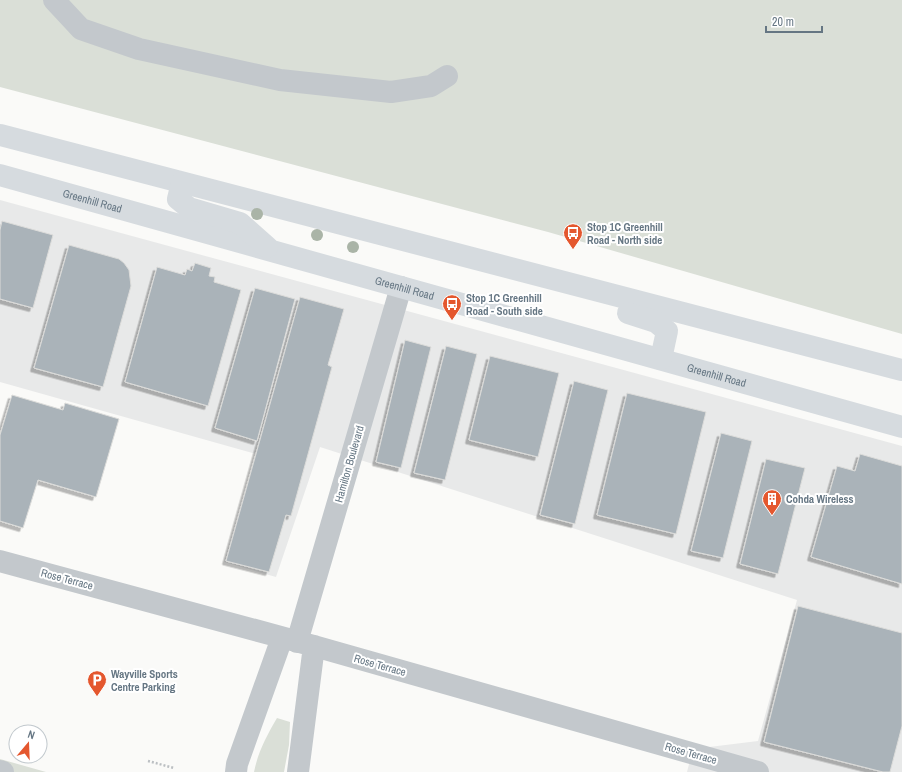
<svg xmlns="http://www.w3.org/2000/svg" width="902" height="772" viewBox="0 0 902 772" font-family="'Archivo Narrow',sans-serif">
	<defs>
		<filter id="shadow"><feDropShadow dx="-3.5" dy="3.5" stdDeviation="0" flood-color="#0004"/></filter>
	</defs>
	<rect width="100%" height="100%" fill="#fafaf8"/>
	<path fill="#e8e9e9" d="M0,200L902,446V772H687L693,749L758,741L797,600L320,447L276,577L224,562L256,454L0,382Z"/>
	<path fill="#dadfd7" d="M0,0H902V334L548,232L0,87Z
		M277,718L290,722L289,745L284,772H254C258,752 267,735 277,718Z
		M0,759L46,772H0Z"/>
	<path fill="#aab3b9" stroke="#dcdcda" filter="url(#shadow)" d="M2,221L53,235L33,308L0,299V230Z
		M69,245L119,259L124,263L129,270L131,286L103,387L34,368Z
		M195,263L211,268L209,276L215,277L214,282L241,290L208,406L125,382L157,267L185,275L187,269L192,271Z
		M255,288L295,299L257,441L215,428Z
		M300,297L344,309L328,365L332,367L291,516L286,515L269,572L226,561Z
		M405,340L431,347L401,468L376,462Z
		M446,346L477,354L445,480L414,473Z
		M490,356L559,373L538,457L469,440Z
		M574,381L608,390L575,524L540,515Z
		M627,393L706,412L676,534L597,515Z
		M12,395L63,410L65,403L119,419L96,497L38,480L23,528L0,521V435Z
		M721,433L752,441L723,558L691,551Z
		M860,454L902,466V584L811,557L837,466L855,471Z
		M766,459L805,468L778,574L740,564Z
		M798,606L902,633V726L890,772H883L764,742Z"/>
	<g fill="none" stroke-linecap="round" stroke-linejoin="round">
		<path stroke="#bbbfc2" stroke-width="2.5" stroke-dasharray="2 2" stroke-linecap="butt" d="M148,761L174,768"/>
		<path stroke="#c3c8cc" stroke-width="22" d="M54,0L81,29L139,49L280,80L391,92L431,86L447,76
			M0,561L314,646L758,772
			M297,642L401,287
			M0,771L3,772
			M236,772L237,764L282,638
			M298,772L314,646"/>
		<g stroke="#d6dbdf" stroke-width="22">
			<path d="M0,135L902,370"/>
			<path id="s1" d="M0,175L902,427"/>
			<path d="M182,183L178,199L189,208L240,223L267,247"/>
			<path d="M628,313L656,322L667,331L661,359"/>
		</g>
	</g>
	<g fill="#aab4a7">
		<circle cx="257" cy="214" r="6"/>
		<circle cx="317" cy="235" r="6"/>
		<circle cx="353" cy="247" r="6"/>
	</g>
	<defs>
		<g id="bus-pin" transform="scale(1)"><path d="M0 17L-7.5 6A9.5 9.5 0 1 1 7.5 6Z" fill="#e4572e" stroke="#fff"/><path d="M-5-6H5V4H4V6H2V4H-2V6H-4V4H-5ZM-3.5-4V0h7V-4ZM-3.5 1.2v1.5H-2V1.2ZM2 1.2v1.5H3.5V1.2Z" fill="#fff"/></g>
		<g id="building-pin" transform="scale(1)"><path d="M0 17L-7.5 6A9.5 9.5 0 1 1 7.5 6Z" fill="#e4572e" stroke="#fff"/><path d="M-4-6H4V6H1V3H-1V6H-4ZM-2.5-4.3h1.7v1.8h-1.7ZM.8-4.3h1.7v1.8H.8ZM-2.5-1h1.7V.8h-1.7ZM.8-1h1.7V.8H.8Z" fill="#fff"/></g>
		<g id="parking-pin" transform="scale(1)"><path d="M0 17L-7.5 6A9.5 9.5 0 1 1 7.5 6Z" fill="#e4572e" stroke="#fff"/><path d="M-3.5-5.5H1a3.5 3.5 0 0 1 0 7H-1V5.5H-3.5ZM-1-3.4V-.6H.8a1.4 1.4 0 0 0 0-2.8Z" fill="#fff"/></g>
	</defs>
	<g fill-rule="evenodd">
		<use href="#bus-pin" x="573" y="233"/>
		<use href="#bus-pin" x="452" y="304"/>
		<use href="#building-pin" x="772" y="499"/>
		<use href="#parking-pin" x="97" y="680"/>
	</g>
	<g text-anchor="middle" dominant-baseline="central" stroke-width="4" stroke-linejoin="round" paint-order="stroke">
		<g font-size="11" fill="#657683" stroke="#fff">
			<text stroke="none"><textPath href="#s1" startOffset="96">Greenhill Road</textPath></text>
			<text stroke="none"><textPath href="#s1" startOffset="420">Greenhill Road</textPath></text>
			<text stroke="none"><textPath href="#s1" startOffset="744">Greenhill Road</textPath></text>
			<text transform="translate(349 464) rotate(-74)">Hamilton Boulevard</text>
			<text transform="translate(67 579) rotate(15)">Rose Terrace</text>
			<text transform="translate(380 665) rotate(16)">Rose Terrace</text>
			<text transform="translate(691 753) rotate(16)">Rose Terrace</text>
		</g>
		<g font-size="11" font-weight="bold" fill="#657683" stroke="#fff" text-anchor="start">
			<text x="587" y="227">Stop 1C Greenhill<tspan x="587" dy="13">Road - North side</tspan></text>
			<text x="466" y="298">Stop 1C Greenhill<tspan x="466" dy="13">Road - South side</tspan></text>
			<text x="786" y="499">Cohda Wireless</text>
			<text x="111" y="674">Wayville Sports<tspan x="111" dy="13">Centre Parking</tspan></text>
		</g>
	</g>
	<g transform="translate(28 744) rotate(19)"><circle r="19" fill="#ffffff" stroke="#c1c8cd"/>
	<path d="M0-3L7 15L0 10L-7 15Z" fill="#e4572e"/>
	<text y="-6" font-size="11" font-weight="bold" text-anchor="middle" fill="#657683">N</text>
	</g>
	<path d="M766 26v6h56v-6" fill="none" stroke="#657683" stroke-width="2"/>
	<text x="772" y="26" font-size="12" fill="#657683" stroke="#ffffff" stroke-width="3" paint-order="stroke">20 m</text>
</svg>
